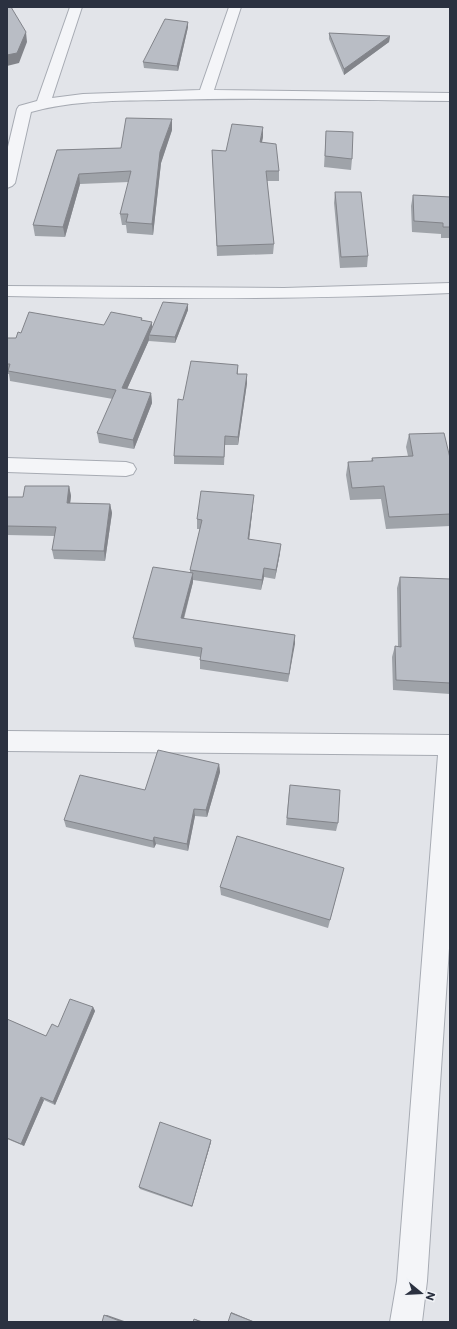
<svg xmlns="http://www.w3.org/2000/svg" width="457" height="1329" viewBox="0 0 457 1329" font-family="Commissioner,sans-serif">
	<rect width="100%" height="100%" fill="#e2e4e9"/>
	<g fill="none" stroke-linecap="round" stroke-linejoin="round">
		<g stroke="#a7abb3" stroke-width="2">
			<path id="minor" d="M70,7H82L52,98L83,94L200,90L229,7H241L214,90L450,93V101C354,100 258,97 163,100C118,101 74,100 31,112L15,183L12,186L7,188V151L17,109L19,106L37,101Z
				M450,283V293C302,300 155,299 7,296V286L284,288Z
				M7,458L126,462L133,464L136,469L133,474L126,476L7,472Z
				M7,731L450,735V933L427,1281L422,1322H390L397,1281L438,755L7,751Z"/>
		</g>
		<use href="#minor" fill="#f4f5f8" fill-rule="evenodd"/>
	</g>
	<path fill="#9fa3a9" d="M188,22V27L178,71L144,68L143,62Z
		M329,33L390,36L389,42L344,75L329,39Z
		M172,130L161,163L153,235L127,233L126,225H122L120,214L129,182L80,184L65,237L35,236L33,225L57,150L121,148Z
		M326,131L352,159L351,170L324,167Z
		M263,137L261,143L279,171V181H267L274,244L273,254L217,256L212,150L226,151Z
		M335,192L368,256L367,267L340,268L334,203Z
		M413,195L450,197V238H441V234L412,232L411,206Z
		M188,304V310L175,343L149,341V340L127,389L151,393L152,403L134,449L99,443L97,433L113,399L10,381L9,374H7V338H16L21,333L104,325L142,318V320L152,328Z
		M238,365V374L247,383L238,445H225L224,465L174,464V456L183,400Z
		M409,434L450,458V526L386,529L381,499L350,500L346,475L348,462L371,461L372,458L408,456L406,447Z
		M69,486L71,496L70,503L110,504L112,513L105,561L54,559L52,550L55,536L7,535V497H23Z
		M253,505L249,539L280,553L275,579L264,577L261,590L193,580V582L184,619L295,635L288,682L200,669V657L135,647L133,638L190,572V570L200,529H197V519Z
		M400,577L450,579V694L393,690L392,657L395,646H398L397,588Z
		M219,764L220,772L207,817L195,816L188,851L156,844L154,848L66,827L64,820L145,790Z
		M289,792L338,823L336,831L286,825Z
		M344,868L328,928L221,895L220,887Z
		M93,1007L95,1011L55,1105L44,1100L24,1146L7,1139V1019L46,1036L58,1027Z
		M211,1142L192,1207L140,1189L139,1187Z"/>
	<path fill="#82848a" d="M188,22V27L178,71L177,66Z
		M26,32L27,42L19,63L7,66V55Z
		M390,36L389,42L344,75V69Z
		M172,119V130L161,163L153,235L152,224L160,152Z
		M263,127V137L260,153V142Z
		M79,174L80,184L65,237L63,227Z
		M188,304V310L175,343V337Z
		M152,322V332L149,335V340L123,398L122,388Z
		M247,374V383L238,445V437Z
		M151,393L152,403L134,449L133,440Z
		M69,486L71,496L69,512L67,503Z
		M254,495L253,505L248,549V539Z
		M110,504L112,513L105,561L104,551Z
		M281,544L280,553L275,579L276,570Z
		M264,568V577L261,590L262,580Z
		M193,573V582L181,628V618Z
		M295,635V644L288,682L289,674Z
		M219,764L220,772L207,817L206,810Z
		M194,809L195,816L188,851L187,844Z
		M154,837L156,844L154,848L153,841Z
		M93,1007L95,1011L55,1105L53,1102Z
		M41,1097L44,1100L24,1146L21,1144Z
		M211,1140V1142L192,1207V1206Z
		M231,1312L255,1322H254L231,1313Z
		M104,1315H107L127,1322H122Z
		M194,1319H195L204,1322H201Z"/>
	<path fill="#b9bdc5" stroke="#82848a" d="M7,7H11L26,32L17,53L7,55Z
		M165,19L188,22L177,66L143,62Z
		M329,33L390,36L344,69Z
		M126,118L172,119L160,152L152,224L126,222L128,214H120L131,171L79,174L63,227L33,225L57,150L121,148Z
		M232,124L263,127L260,142L276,144L279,171H266L274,244L217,246L212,150L226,151Z
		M326,131L353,132L352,159L325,156Z
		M335,192H361L368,256L341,257Z
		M413,195L450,197V227H443V223L414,221Z
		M163,302L188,304L175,337L149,335Z
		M29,312L104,325L111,312L142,318L141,320L152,322L122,388L151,393L133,440L97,433L116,390L8,371L10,364H7V338H16L18,332L21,333Z
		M191,361L238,365L237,374H247L238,437L225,436L224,457L174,456L178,399L183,400Z
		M444,433L450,458V514L389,517L384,486L352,488L348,462L373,461L372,458L413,456L409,434Z
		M25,486H69L67,503L110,504L104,551L52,550L56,527L7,526V497H23Z
		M201,491L254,495L248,539L281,544L276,570L264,568L262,580L190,570L202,520L197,519Z
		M153,567L193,573L181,618L295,635L289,674L200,660L202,648L133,638Z
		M400,577L450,579V683L396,680L395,646L401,647Z
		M158,750L219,764L206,810L194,809L187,844L154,837L153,841L64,820L80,775L145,790Z
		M290,785L340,790L338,823L287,818Z
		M237,836L344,868L330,920L220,887Z
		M70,999L93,1007L53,1102L41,1097L21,1144L7,1138V1019L46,1036L52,1024L58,1027Z
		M160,1122L211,1140L192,1206L139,1187Z
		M231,1313L254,1322H228Z
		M104,1315L122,1322H102Z
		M194,1319L201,1322H193Z"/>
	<rect width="457" height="1329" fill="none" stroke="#2b3140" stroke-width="16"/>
	<g transform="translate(421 1293) rotate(108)" stroke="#f1f3f7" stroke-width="3" paint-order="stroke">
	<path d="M0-3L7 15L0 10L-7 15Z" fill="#2b3140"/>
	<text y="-6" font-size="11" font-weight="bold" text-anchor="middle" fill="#2b3140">N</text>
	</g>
</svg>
